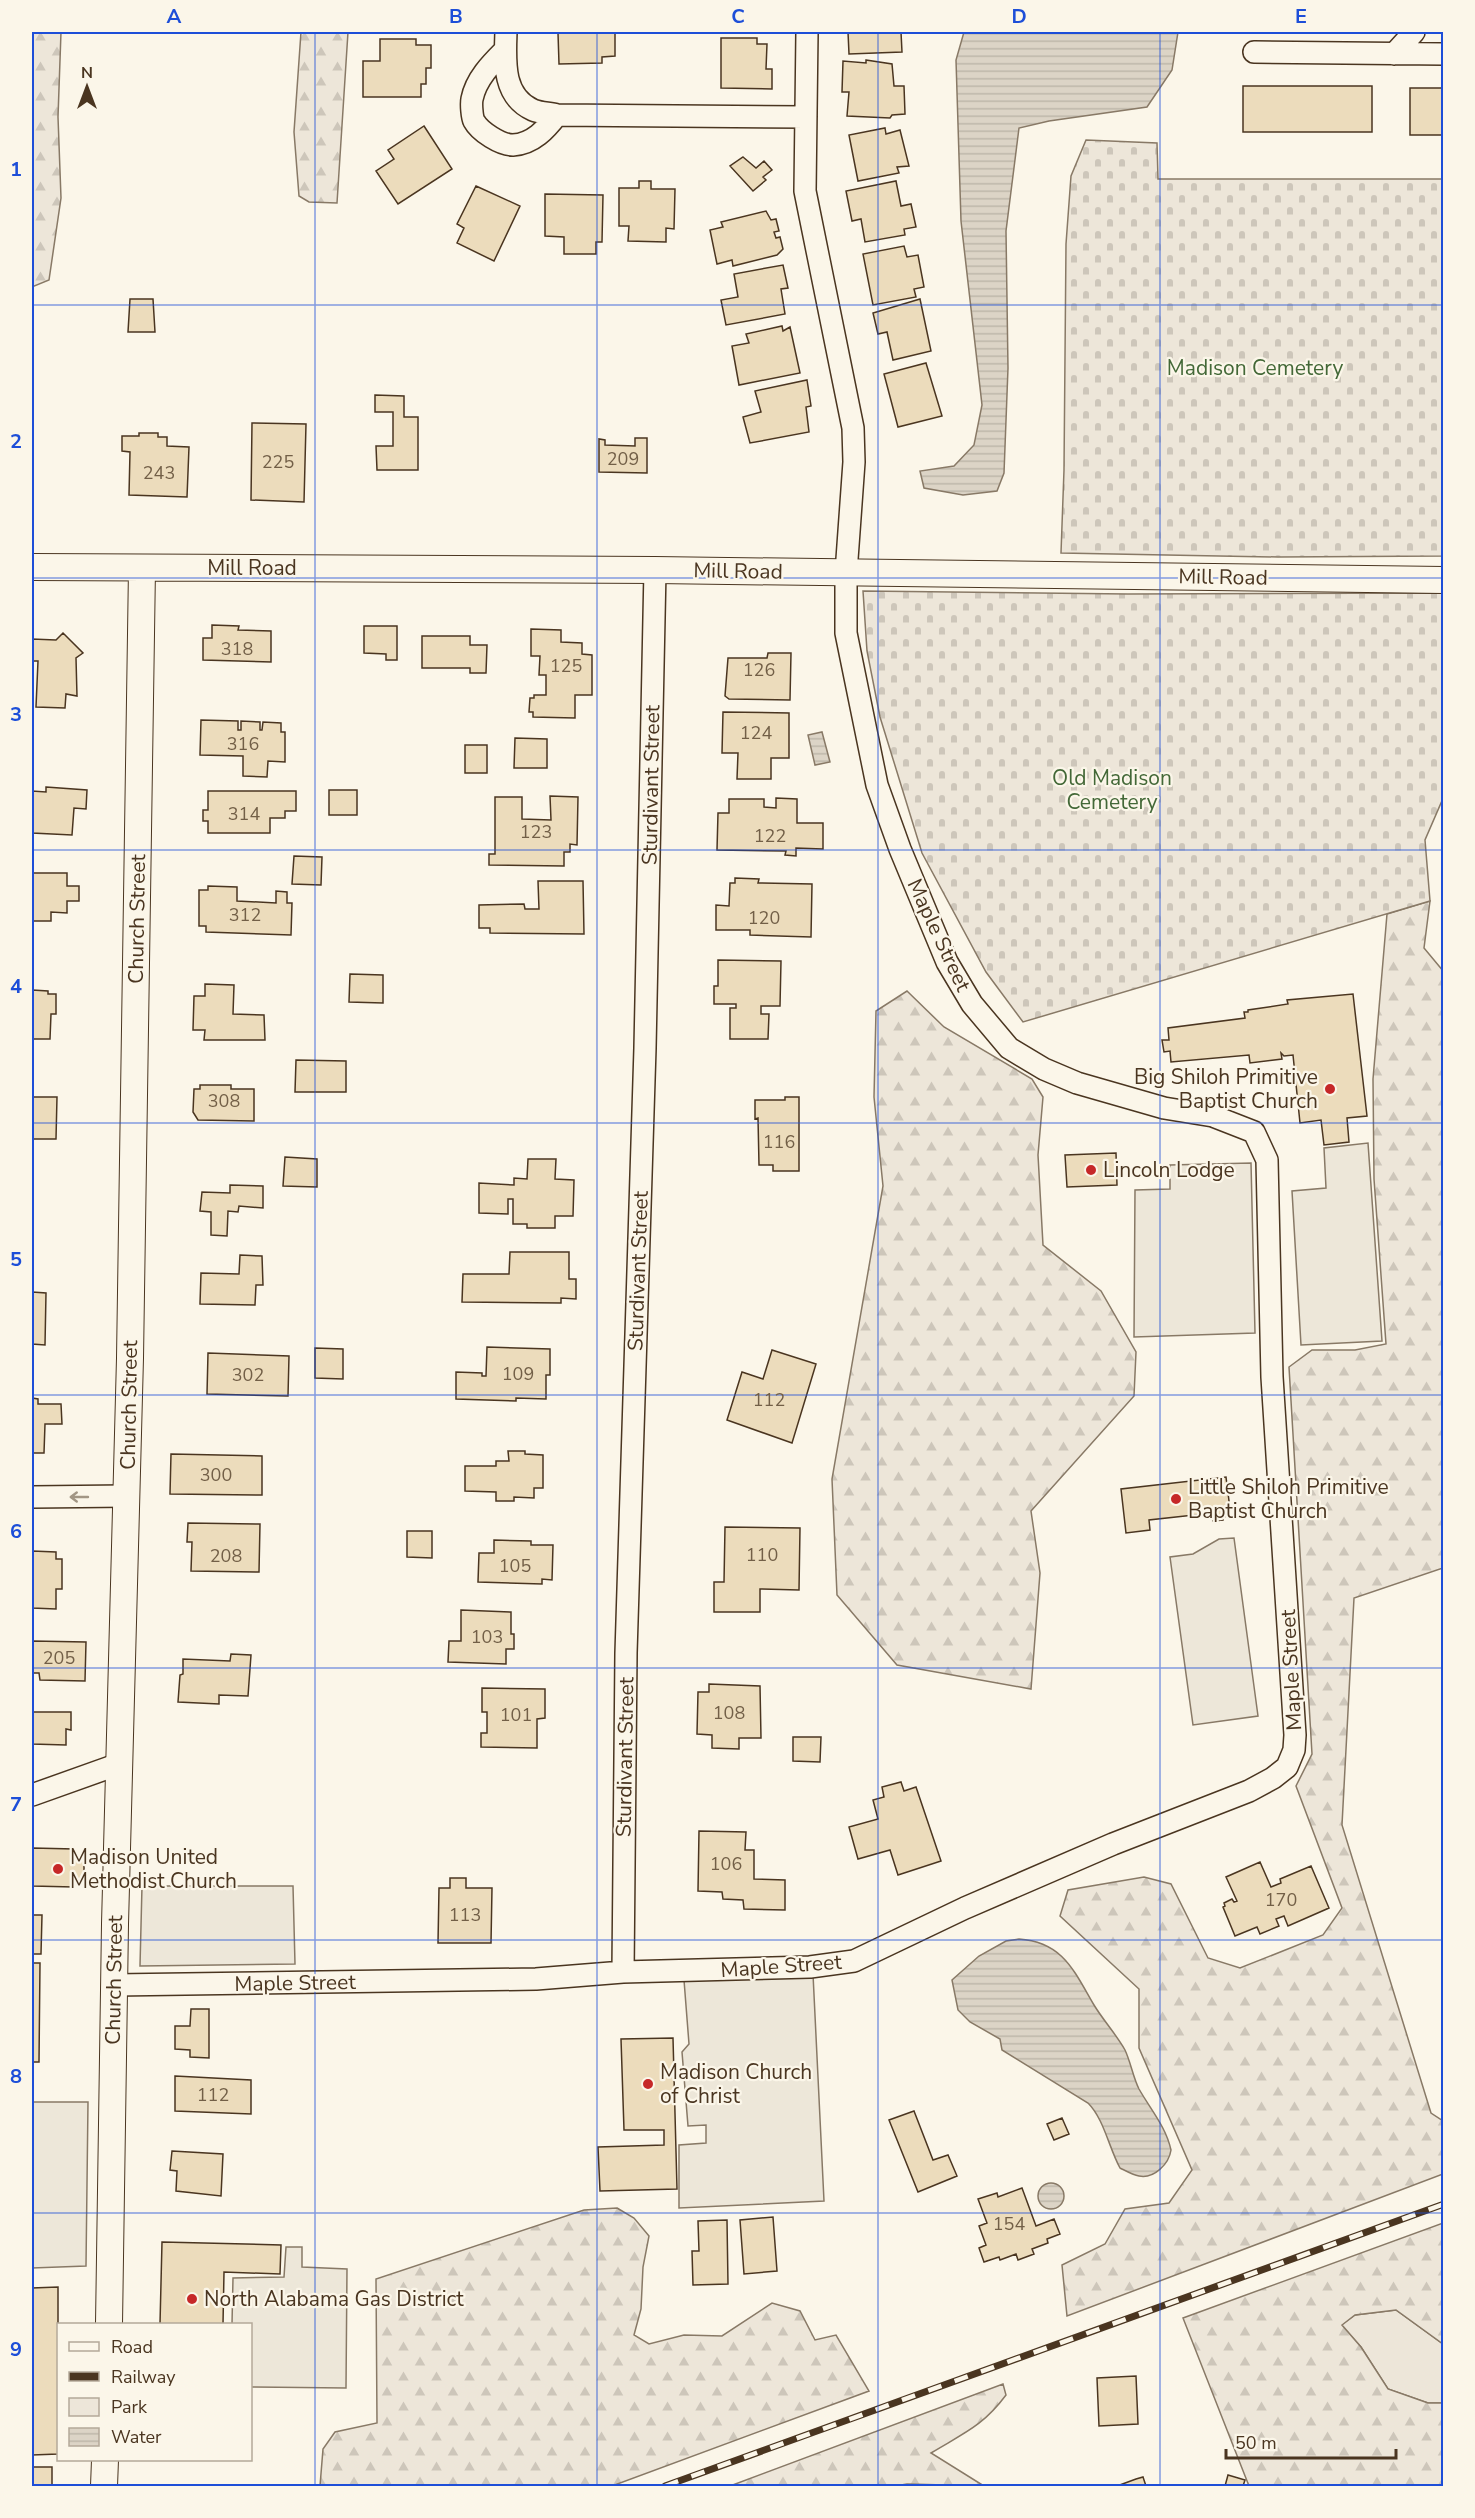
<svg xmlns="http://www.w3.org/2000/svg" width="1475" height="2518" viewBox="0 0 1475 2518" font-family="'Nunito Sans',sans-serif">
	<defs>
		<pattern id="forest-firs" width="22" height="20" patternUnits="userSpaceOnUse" patternTransform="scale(1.5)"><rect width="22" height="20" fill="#ede6d9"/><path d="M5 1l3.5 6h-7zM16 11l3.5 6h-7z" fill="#cdc6ba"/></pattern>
		<pattern id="cemetery-stones" width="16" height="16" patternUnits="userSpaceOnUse" patternTransform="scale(1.5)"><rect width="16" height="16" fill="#ede6d9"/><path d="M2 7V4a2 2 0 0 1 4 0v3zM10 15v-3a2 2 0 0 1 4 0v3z" fill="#cdc6ba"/></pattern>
		<pattern id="water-rules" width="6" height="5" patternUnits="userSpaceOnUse" patternTransform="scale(1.5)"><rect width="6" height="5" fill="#dcd4c6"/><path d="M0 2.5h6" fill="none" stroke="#beb7aa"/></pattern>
	</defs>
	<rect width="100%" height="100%" fill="#fbf6e9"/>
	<path fill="#ede6d9" stroke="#887966" stroke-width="1.5" d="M1396,2310L1443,2344V2403H1428L1388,2389L1361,2347L1341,2325L1355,2315Z"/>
	<path fill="url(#forest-firs)" stroke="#887966" stroke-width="1.5" d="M32,32H61L58,117L61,198L49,280L32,287Z
		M301,32H348L337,203L309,202L299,196L294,132Z
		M1430,901L1424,948L1444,972L1443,1568L1354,1598L1342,1825L1431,2113L1443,2121V2174L1067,2316L1062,2265L1105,2244L1125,2209L1169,2203L1192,2170L1139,2048V1989L1060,1916L1068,1890L1144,1877L1171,1884L1208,1958L1240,1968L1323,1935L1342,1908L1296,1786L1312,1754L1289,1367L1312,1350H1355L1386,1344L1374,1179L1373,1079L1387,914Z
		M907,991L944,1027L1032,1079L1043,1097L1038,1155L1043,1245L1101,1291L1136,1352L1134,1396L1031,1511L1040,1573L1031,1689L897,1665L837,1595L832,1479L883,1186L874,1097L876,1011Z
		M617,2208L634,2218L649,2236L643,2267L641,2309L634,2335L649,2344L684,2335L722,2336L772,2303L800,2311L815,2340L836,2335L869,2391L612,2486H320L323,2449L335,2432L377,2423L376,2279L584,2210Z
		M1443,2223V2344L1396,2310L1355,2315L1342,2325L1361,2347L1388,2389L1428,2403H1443V2486H1249L1183,2318Z
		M1003,2384L1006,2395C983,2426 964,2433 931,2453L984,2486L907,2484L895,2486H730Z"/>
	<path fill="url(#cemetery-stones)" stroke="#887966" stroke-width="1.5" d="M1086,140L1157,143L1158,179H1443V556L1278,557L1061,553L1064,470L1066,244L1071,176Z
		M863,591L1128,594L1443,593L1444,796L1425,840L1430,901L1023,1022L986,972L922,853L880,717L867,651Z"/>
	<path fill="#ede7d9" stroke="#887966" stroke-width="1.5" d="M1368,1143L1382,1341L1301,1345L1292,1191L1326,1188L1324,1148Z
		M1251,1163L1255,1333L1134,1337L1135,1190L1170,1189V1165Z
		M1234,1538L1258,1716L1193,1725L1170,1557L1193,1554L1219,1539Z
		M142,1886H293L295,1964L140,1966Z
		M813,1974L824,2201L679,2208V2145L706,2143V2125L688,2126L682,2052L689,2044L684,1980Z
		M32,2102H88L86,2266L32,2268Z
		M286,2247H302V2267L347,2269L346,2388L251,2387L250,2324H232L233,2278L284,2277Z"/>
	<path fill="url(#water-rules)" stroke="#887966" stroke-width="1.5" d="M964,32H1178L1172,70L1147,107L1049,121L1019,128L1006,231L1008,368L1004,473L997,491L963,495L924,488L920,471L954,466L974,445L982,405L961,221L956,60Z
		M822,732L830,762L815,765L808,735Z
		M1019,1939C1063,1942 1074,1971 1094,2005C1103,2020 1116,2034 1125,2050C1131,2063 1133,2077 1139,2089C1151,2110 1166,2127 1171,2150C1169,2164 1154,2179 1139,2176C1133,2175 1126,2171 1120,2168C1109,2148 1104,2119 1088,2103L1002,2050L1000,2039L970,2022L958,2010L952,1980L979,1956L1006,1941Z
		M1038 2196a13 13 0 1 1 26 0a13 13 0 1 1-26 0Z"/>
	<path fill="#ecdcbc" stroke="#4a3520" stroke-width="1.5" d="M567,32H615V56L602,57V63L559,64L558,33Z
		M848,32H901L902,52L849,54Z
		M721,38H757V44H767L766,69H772V89L721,88Z
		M380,39H416V45H431V68H426V84H421V97H363V61H380Z
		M866,60L892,64L894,86H904L905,114L892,115L890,118L847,116L849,92H842L843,61L866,63Z
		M1243,86H1372V132H1243Z
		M1410,88H1444V135H1410Z
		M424,126L452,169L398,204L376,171L394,159L388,150Z
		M885,128L886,134L900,130L909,166L897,167L899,173L858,181L849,135Z
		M743,157L756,168L764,161L772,170L763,177L766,180L753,191L730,166Z
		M639,181H651V189H675L674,229L666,228V242L628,241L629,226H619V188H639Z
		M896,181L901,206L911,204L916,227L904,229L905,235L865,242L861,219L852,221L846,191Z
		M476,186L520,206L494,261L457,243L464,228L457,224Z
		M545,194L603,195L602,242H596V254H564V237L545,236Z
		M766,211L771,220L776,219L779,231L774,232L776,238L780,237L783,249L777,255L733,266L732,260L717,264L710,230L723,227L721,222Z
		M904,246L907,257L918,255L924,287L914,289L916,297L873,305L863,254Z
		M783,265L788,288L781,289L785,314L726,325L721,300L738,297L734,274Z
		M130,299H153L155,332H128Z
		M920,299L931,351L893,360L887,332L878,334L873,313Z
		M782,326L783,331L790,327L800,373L739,385L732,346L749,343L746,334Z
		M926,363L942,416L898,427L884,374Z
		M807,380L811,406L806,407L809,432L750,443L743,417L761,412L755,391Z
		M375,395L404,396V417H418V470H377L376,446H393V412H375Z
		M252,423L306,424L304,502L251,500Z
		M139,433H158V437H167V446L189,447L187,497L129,495L130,452L122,451V436H139Z
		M635,438H647V473L599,472V439L605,440V445L635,446Z
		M212,625L239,626L238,630L271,631V662L203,660V638H212Z
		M364,626H397V660H386V654L364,653Z
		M531,629L561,630V642L582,643V654L592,655V695H575V718L533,717V712H529L530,698H534V695H546V675H539L540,656H531Z
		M63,633L83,653L76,658L77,696L66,694L65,708L36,707L38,661H32V639L56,640Z
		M422,636H470V645H487L486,673H470V668H422Z
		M768,653H791L790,700L729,699L725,696L728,658H767Z
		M723,712L789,713V758H771V779H737L738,753H722Z
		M201,720L238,721V730H241V721L260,722V730H262L263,722L281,723V732H285V762L268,761L267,777L243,776V756L200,755Z
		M515,738L547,739V768H514Z
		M465,745H487V773H465Z
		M46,787L87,790L86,809L74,808L72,835L32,833V791L46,792Z
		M329,790H357V815H329Z
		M208,791H296V811H285V818H270V833H208V821H203V810H208Z
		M550,796L578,797L577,845L570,844V852H564V866L489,865V854H495V797H522V819L551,820Z
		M776,798L797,799V823H823V849L796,848V856L785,855L786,851L717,850L718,813H729V799H764V807L776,808Z
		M294,856L322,857L321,885L292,884Z
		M32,873H67V886H79V901H67V913L51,912V921H32Z
		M735,878L759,879L758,883L812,884L811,937L750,935V930H716V905L729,906L730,883H735Z
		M538,881H583L584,934L490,933V928H479V905L524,904L525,909H539Z
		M208,886L237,887V901L276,903V891L287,892V903H292L291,935L206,932V926H199V890H208Z
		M718,960L781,961L780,1006H761V1014H769L768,1039H730V1008H736V1004H714V986H718Z
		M350,974L383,975V1003L349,1002Z
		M205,984L234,985L233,1014L264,1015L265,1040H204L205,1030H193L194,996H205Z
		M32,990L48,991V994H56V1014H51L50,1039H32Z
		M1353,994L1367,1116L1347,1118L1349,1142L1324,1145L1321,1120L1300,1123L1293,1055L1284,1056L1281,1053L1282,1059L1250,1063L1249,1055L1171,1062L1170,1051L1164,1052L1162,1040H1169L1168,1028L1245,1018L1244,1012H1248V1010L1288,1004L1287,1000Z
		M296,1060L346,1061V1092H295Z
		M200,1085H231V1089H254V1121L198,1120L193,1112L194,1089H200Z
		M32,1097H57L56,1139H32Z
		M785,1097H799V1171H773V1165H759L758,1118L755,1119V1100H785Z
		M1116,1153L1117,1185L1067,1187L1065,1155Z
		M285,1157L317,1159V1187L283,1186Z
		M528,1159H556L555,1179L574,1180L573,1216H555V1228H527V1224H513V1199H508V1214L479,1213V1183L514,1185V1178L527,1179Z
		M230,1185L263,1186V1208L239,1206L238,1212L228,1211L227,1236L211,1235V1212L200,1211L202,1192L230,1193Z
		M510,1252H569V1279H576V1299L561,1298V1303L462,1302L463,1274H509Z
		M240,1255L262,1256L263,1285H256L255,1305L200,1304L201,1273L239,1274Z
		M32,1292L46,1293L45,1345L32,1344Z
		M487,1347L550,1349V1375H546V1399L516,1398V1401L456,1399V1372L482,1373V1376H486Z
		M315,1348L343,1349V1379L315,1378Z
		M772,1350L816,1364L792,1443L727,1420L742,1372L763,1379Z
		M208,1353L289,1356L288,1396L207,1394Z
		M32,1398L38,1399V1404H61L62,1424H45L44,1453H32Z
		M508,1451H525V1454L543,1455V1488H534V1498L514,1497V1501H496V1492L465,1491V1466H496V1461H509Z
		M171,1454L262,1456V1495L170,1494Z
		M1226,1477L1230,1509H1227L1228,1516L1223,1517V1520L1213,1521L1212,1513L1149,1520L1150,1530L1126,1533L1121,1489Z
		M188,1523L260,1524L259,1572L191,1571L192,1542H187Z
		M725,1527L800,1528L799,1590L760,1589V1612H714V1582H724Z
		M407,1531H432V1558L407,1557Z
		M494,1540L531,1541V1545H553L552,1580L542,1579V1584L478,1582L479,1553H494Z
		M32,1551L56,1552V1559H62V1589H56V1609L32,1608Z
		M461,1610L511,1612V1634H514V1649H506V1664L448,1662L449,1641H461Z
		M32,1641L86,1642L85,1681L40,1680L39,1673H32Z
		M231,1654L251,1655L248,1696L219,1695V1704L178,1702L180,1675L183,1674V1659L230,1661Z
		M709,1684L760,1686L761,1738H739V1749L712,1748V1735L697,1734L698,1692H709Z
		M482,1688L545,1689V1718L537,1719V1748L481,1747V1733H487V1712H482Z
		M32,1712H71V1730L66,1729V1745L32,1744Z
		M793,1737H821L820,1762L793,1761Z
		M901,1782L904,1791L916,1787L941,1861L898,1875L890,1850L858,1859L849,1827L878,1819L873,1800L884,1797L882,1787Z
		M699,1831L746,1832L745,1850H754V1879L785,1880V1910L744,1909L743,1900L723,1899L722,1892L698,1891Z
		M32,1848L74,1849V1855H84V1884L74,1883V1887L32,1886Z
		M1260,1862L1271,1887L1281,1883L1280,1879L1311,1866L1329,1908L1288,1926L1284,1916L1276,1919L1279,1926L1260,1934L1257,1927L1235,1936L1223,1907L1225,1906L1224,1903L1232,1899L1234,1902L1237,1901L1226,1877Z
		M450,1878H466V1888H492L491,1943H438L439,1888H450Z
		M32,1915H42L41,1954H32Z
		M32,1963H40L39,2062H32Z
		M191,2009H209V2058L190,2057V2050L175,2049V2026H190Z
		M673,2038L677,2189L600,2191L598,2147L664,2145V2130H624L621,2039Z
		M175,2076L251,2080V2114L175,2111Z
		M914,2111L933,2160L948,2155L957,2176L918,2192L889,2120Z
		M1062,2118L1069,2134L1054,2140L1047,2124Z
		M172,2151L223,2154L221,2196L176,2191L177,2171L170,2170Z
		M1022,2188L1036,2226L1054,2219L1060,2234L1047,2239L1048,2243L1032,2249L1034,2254L1018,2260L1016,2254L1000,2260L999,2257L984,2262L979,2248L986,2245L979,2226L987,2223L978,2199L997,2193L998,2197Z
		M773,2217L777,2271L744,2274L740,2220Z
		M727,2220L728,2284L693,2285L692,2251H699L698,2221Z
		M162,2242L281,2245L280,2274L224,2272L223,2324H160Z
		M58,2287V2454L32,2455V2288Z
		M1136,2376L1138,2424L1099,2426L1097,2378Z
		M33,2467H52V2486H33Z
		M1228,2475L1245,2480L1243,2486H1225Z
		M1143,2477L1146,2486H1117L1136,2479Z"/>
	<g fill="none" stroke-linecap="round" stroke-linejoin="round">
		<g stroke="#4a3520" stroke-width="24">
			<path id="minor" d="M506,32C505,61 502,96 533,110C540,113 550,113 557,115L806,117
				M505,50C491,64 476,79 472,99C471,104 472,117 474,121C480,132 501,145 513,145C533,144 546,129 557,115
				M1254,52L1444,54
				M1394,54L1414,32
				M32,1497L127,1496
				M32,1795L119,1764
				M623,1972L626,1653L645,1048L655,570
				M115,1985L536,1979L623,1972L810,1967L854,1961L965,1908L1113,1844L1249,1791L1273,1778L1287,1767L1294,1750L1295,1735L1272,1377L1267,1160L1254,1132L1213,1116L1164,1108L1077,1083L1044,1069L1009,1048L972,1004L947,962L900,849L877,785L846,633V573L854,462L853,428L805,191L807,32"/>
		</g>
		<g stroke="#4a3520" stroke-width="28">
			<path id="tertiary" d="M32,567L655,570L1444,580
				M109,2324L115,1924L130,1358L142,568
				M104,2486L105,2460"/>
		</g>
		<use href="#minor" stroke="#fbf6e9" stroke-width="21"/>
		<use href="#tertiary" stroke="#fbf6e9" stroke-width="26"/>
		<g stroke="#4a3520" stroke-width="7">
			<path id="rail" d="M665,2486L1444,2204"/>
		</g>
		<use href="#rail" stroke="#fbf6e9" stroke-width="4.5" stroke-dasharray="14" stroke-linecap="butt"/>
	</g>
	<defs><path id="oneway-shaft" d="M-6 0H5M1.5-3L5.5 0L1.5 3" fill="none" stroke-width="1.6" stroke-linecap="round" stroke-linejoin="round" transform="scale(1.5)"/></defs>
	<use stroke="#a29684" href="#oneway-shaft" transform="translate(79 1497) rotate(180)"/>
	<path fill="none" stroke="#1d4ed8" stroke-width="1.5" stroke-opacity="0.55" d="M315,32V2486M597,32V2486M878,32V2486M1160,32V2486M32,305H1444M32,578H1444M32,850H1444M32,1123H1444M32,1395H1444M32,1668H1444M32,1940H1444M32,2213H1444"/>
	<g fill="#c62828" stroke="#fbf6e9" stroke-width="2">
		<circle cx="1330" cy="1089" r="6"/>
		<circle cx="1091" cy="1170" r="6"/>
		<circle cx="1176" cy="1499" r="6"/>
		<circle cx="58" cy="1869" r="6"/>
		<circle cx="648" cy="2084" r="6"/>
		<circle cx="192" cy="2299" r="6"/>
	</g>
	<g text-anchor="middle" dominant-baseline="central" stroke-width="4.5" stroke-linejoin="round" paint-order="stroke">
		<g font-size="18" fill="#725f47">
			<text x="623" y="459">209</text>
			<text x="278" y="462">225</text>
			<text x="159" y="473">243</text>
			<text x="237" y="649">318</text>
			<text x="566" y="666">125</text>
			<text x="759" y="670">126</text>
			<text x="756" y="733">124</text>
			<text x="243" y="744">316</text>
			<text x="244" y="814">314</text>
			<text x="536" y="832">123</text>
			<text x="770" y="836">122</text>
			<text x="245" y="915">312</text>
			<text x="764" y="918">120</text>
			<text x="224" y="1101">308</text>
			<text x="779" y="1142">116</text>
			<text x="518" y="1374">109</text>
			<text x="248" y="1375">302</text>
			<text x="769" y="1400">112</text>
			<text x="216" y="1475">300</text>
			<text x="762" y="1555">110</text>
			<text x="226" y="1556">208</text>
			<text x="515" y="1566">105</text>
			<text x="487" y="1637">103</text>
			<text x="59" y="1658">205</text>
			<text x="729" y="1713">108</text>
			<text x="516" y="1715">101</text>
			<text x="726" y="1864">106</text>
			<text x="1281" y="1900">170</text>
			<text x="465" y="1915">113</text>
			<text x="213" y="2095">112</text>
			<text x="1009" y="2224">154</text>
		</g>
		<g font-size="21" fill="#436837" stroke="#fbf6e9">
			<text x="1255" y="368">Madison Cemetery</text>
			<text x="1112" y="778">Old Madison<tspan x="1112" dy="24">Cemetery</tspan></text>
		</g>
		<g font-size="21" fill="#4a3520" stroke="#fbf6e9">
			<text x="252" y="568">Mill Road</text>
			<text transform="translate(738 571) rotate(1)">Mill Road</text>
			<text transform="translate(1223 577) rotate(1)">Mill Road</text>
			<text transform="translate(651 785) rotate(-89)">Sturdivant Street</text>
			<text transform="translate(137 919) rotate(-89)">Church Street</text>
			<text transform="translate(939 935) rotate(65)">Maple Street</text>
			<text transform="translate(638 1271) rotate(-88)">Sturdivant Street</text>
			<text transform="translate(129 1405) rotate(-89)">Church Street</text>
			<text transform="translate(1291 1670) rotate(-93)">Maple Street</text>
			<text transform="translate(625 1757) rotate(-89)">Sturdivant Street</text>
			<text transform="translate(781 1966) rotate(-4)">Maple Street</text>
			<text transform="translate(114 1980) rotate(-89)">Church Street</text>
			<text transform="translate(295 1983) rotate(-1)">Maple Street</text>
		</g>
		<g font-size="21" fill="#4a3520" stroke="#fbf6e9" text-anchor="start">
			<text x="1318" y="1077" text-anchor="end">Big Shiloh Primitive<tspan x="1318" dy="24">Baptist Church</tspan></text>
			<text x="1103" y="1170">Lincoln Lodge</text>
			<text x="1188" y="1487">Little Shiloh Primitive<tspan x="1188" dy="24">Baptist Church</tspan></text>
			<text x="70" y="1857">Madison United<tspan x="70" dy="24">Methodist Church</tspan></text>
			<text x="660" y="2072">Madison Church<tspan x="660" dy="24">of Christ</tspan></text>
			<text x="204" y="2299">North Alabama Gas District</text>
		</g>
	</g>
	<rect width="1475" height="2518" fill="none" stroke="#fbf6e9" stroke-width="66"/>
	<rect x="57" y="2323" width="195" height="138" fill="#fbf6e9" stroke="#b4a999" stroke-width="1.5"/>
	<rect x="69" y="2342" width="30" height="9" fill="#fbf6e9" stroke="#b4a999" stroke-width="1.5"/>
	<text x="111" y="2353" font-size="18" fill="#4a3520">Road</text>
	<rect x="69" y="2372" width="30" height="9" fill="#4a3520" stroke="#b4a999" stroke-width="1.5"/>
	<text x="111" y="2383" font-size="18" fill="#4a3520">Railway</text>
	<rect x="69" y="2398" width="30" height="18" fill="#ede6d9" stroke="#b4a999" stroke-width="1.5"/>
	<text x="111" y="2413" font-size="18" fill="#4a3520">Park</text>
	<rect x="69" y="2428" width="30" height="18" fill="url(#water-rules)" stroke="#b4a999" stroke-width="1.5"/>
	<text x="111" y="2443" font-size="18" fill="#4a3520">Water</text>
	<g transform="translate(87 87)" stroke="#fbf6e9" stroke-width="4.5" paint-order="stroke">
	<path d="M0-4.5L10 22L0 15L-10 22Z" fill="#4a3520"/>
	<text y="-9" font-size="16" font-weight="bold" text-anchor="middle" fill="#4a3520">N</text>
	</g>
	<path d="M1226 2449v9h170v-9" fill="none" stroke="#4a3520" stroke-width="3"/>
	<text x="1235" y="2449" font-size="18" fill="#4a3520" stroke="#fbf6e9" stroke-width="4.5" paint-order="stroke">50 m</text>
	<rect x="33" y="33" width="1409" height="2452" fill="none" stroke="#1d4ed8" stroke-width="2"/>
	<g font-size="20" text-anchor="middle" font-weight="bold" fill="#1d4ed8">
		<text x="174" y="23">A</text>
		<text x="456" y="23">B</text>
		<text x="738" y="23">C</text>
		<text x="1019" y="23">D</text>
		<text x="1301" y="23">E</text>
		<text x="16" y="176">1</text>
		<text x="16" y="448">2</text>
		<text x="16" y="721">3</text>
		<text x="16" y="993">4</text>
		<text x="16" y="1266">5</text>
		<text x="16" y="1538">6</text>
		<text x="16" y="1811">7</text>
		<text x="16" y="2083">8</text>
		<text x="16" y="2356">9</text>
	</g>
</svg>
